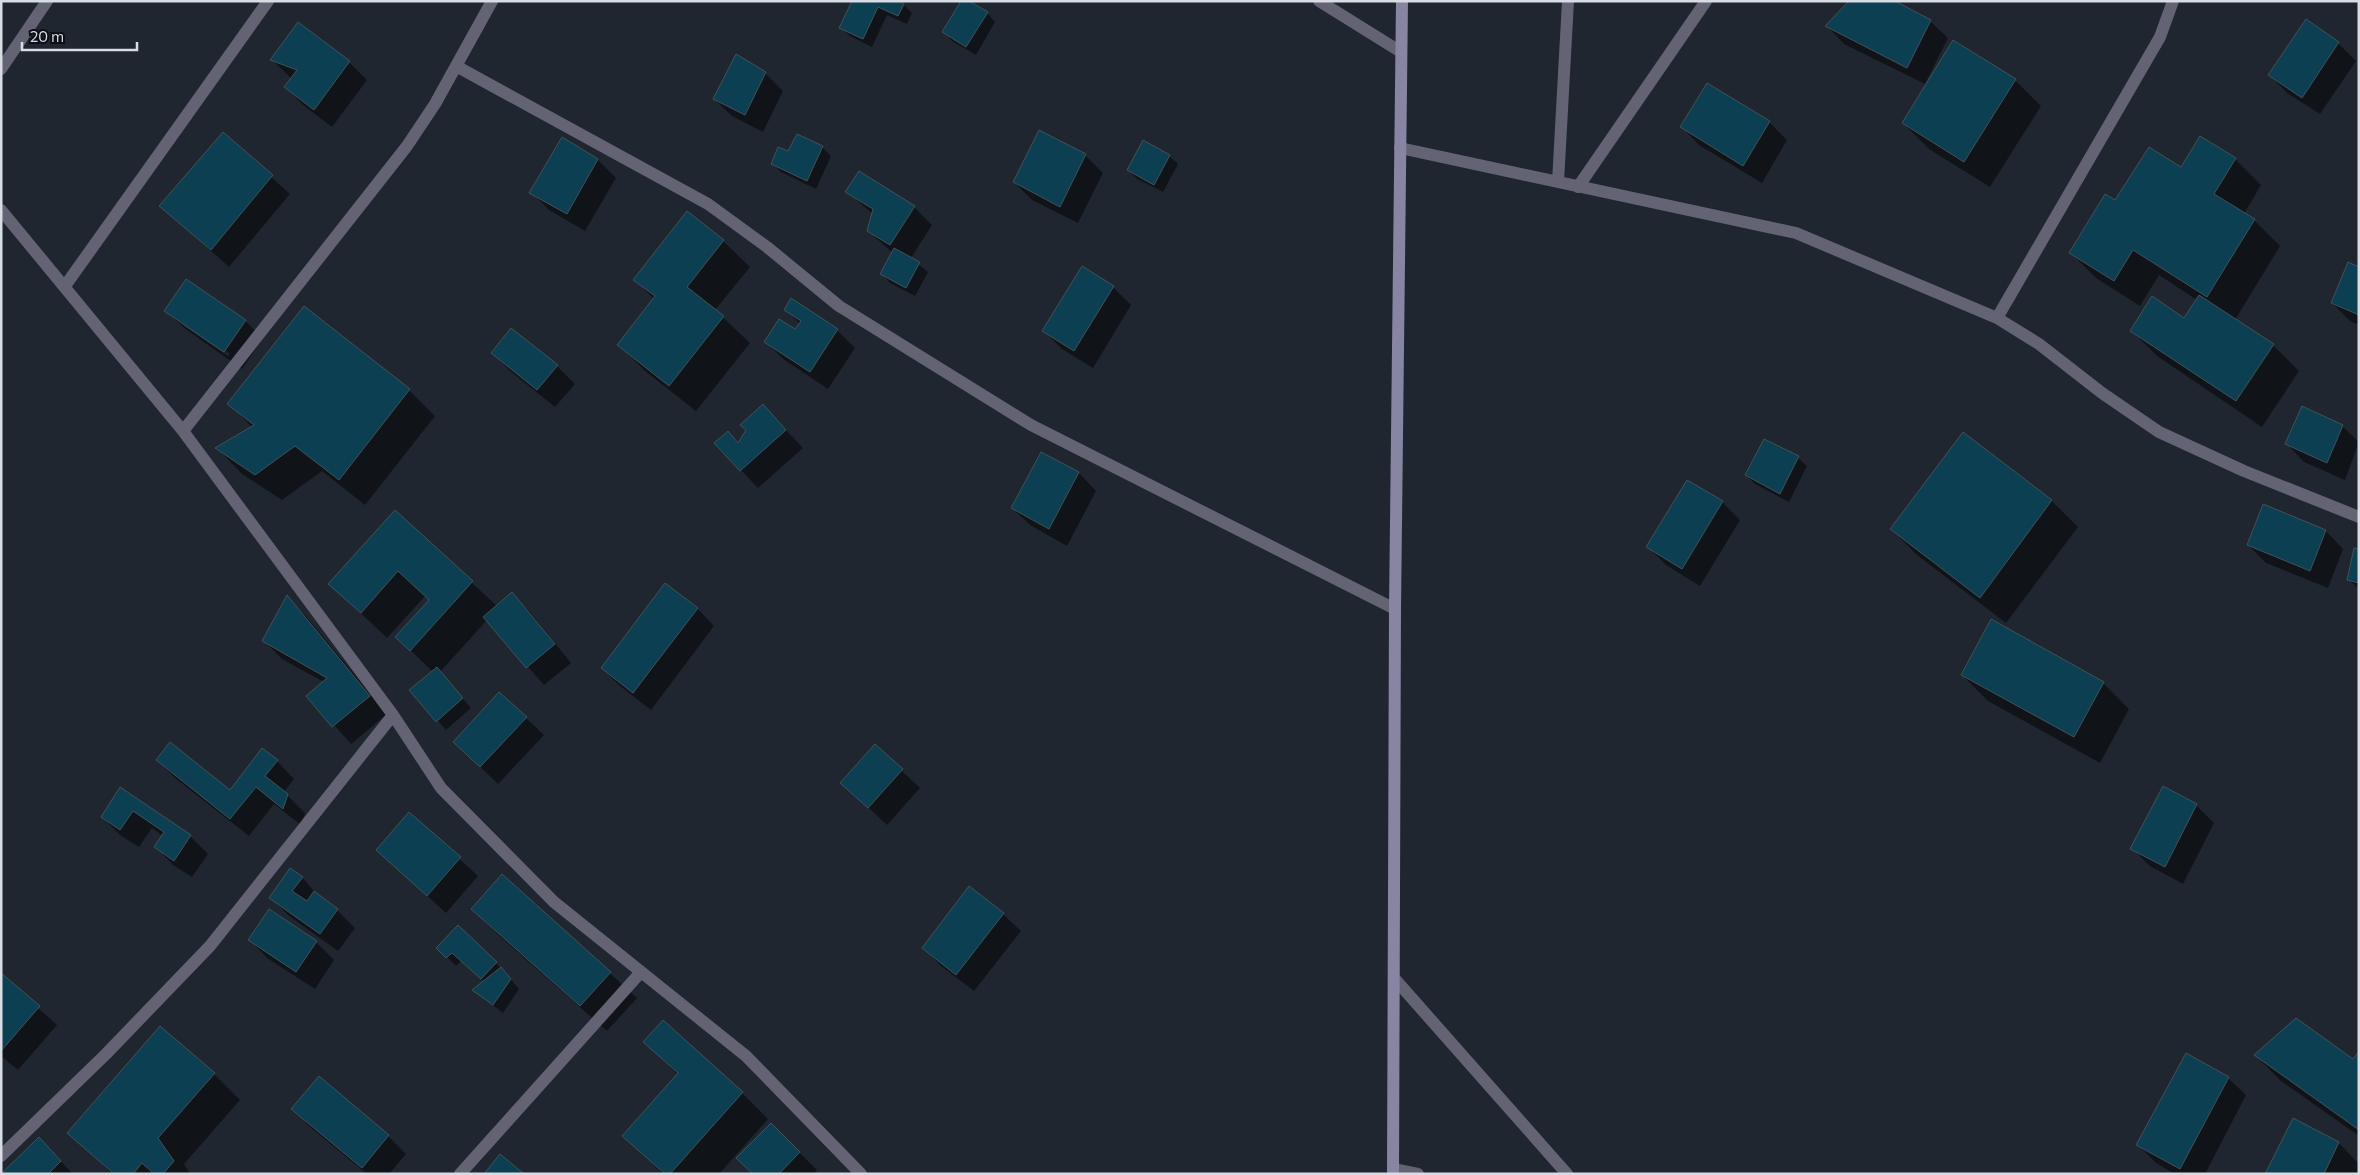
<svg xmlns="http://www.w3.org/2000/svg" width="2360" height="1175" viewBox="0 0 2360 1175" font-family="Commissioner,sans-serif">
	<rect width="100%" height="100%" fill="#1f2630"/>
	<path fill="#0007" fill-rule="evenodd" d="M853,1L904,5L912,13L907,24L887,15L872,47L850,36L841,28Z
		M987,13L995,22L976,55L952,41L944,32Z
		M1930,21L1948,38L1925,84L2015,80L2041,106L1990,187L1929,149L1903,123L1927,85L1844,44L1827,26Z
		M2306,21L2338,43L2356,61L2320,114L2287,93L2270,75Z
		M272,60L349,62L367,80L332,127L303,105L286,87L292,79Z
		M765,73L783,91L763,132L732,116L714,99Z
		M1707,85L1769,122L1787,140L1762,183L1699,145L1682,127Z
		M223,134L290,194L229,267L161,206Z
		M562,139L598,160L616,178L585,231L549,210L531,192Z
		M822,147L831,156L816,189L781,172L773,163L789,153Z
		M1085,155L1103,173L1078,223L1032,200L1014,182Z
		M1169,156L1178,164L1163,192L1137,179L1128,170Z
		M2235,159L2261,185L2244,214L2254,220L2280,246L2235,320L2273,345L2299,371L2262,427L2157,356L2131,330L2185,319L2197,300L2159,275L2140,306L2096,278L2070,252L2115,202L2181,169Z
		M847,192L914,207L932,225L911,258L928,272L915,296L890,283L882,274L893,253L868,231L873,214Z
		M723,241L750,267L715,310L750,343L696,411L645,371L619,345L654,299L635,280Z
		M2359,268V325L2350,321L2332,303Z
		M1113,287L1131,305L1093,368L1062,349L1044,331Z
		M304,308L409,390L435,416L365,505L322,471L282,500L242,474L217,448L252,427L229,404Z
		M785,309L837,330L855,348L828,389L783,359L766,342L795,331L800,324Z
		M166,311L245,321L263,338L242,369L184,328ZM184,323L230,354L228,356L184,326Z
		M492,353L557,366L575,384L555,407L510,371Z
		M763,406L803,448L758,488L741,470L739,444Z
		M2342,426L2359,442L2345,480L2304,462L2287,444Z
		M1963,434L2052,501L2078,527L2006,623L1917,555L1891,529Z
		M1042,453L1079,473L1096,491L1067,546L1030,525L1012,508Z
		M1798,458L1807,466L1789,502L1755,484L1746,475Z
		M1688,481L1722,502L1740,520L1700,586L1666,565L1648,547Z
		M2264,506L2326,531L2343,549L2328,588L2266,563L2248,545Z
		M395,512L497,606L512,594L530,612L571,663L544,685L487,620L440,672L471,708L446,730L411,690L433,672L397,637L430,601L425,596L387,638L330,584Z
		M2359,551V589L2348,579Z
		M288,598L305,615L387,714L351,744L308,696L324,682L282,659L264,641Z
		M697,608L714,626L651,710L620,686L602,668Z
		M1992,621L2103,683L2129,709L2100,763L1988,701L1962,675Z
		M526,718L544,735L498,784L472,759Z
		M875,746L920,788L887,825L860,800Z
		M157,760L230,791L277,761L294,779L284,792L305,813L301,825L274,804L249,836L175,778Z
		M2163,788L2196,805L2214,823L2183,884L2150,866L2132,848Z
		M121,789L190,836L208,854L192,877L173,865L156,847L163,836L152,828L139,847L120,835L102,817Z
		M410,813L478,876L446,913L377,850Z
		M502,875L637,998L607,1031L498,935L472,909Z
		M302,877L319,897L337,910L355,928L338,951L289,916L271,898Z
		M1003,914L1021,931L974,991L941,966L924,948Z
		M458,927L505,972L519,989L503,1013L474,990L485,982L461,961L456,966L438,948Z
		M250,940L316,942L334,960L315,989L267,958Z
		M1,975L57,1025L18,1070L1,1056Z
		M645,1042L742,1093L768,1119L719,1174H663L624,1136L678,1075Z
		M2359,1053V1136L2281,1081L2255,1055L2354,1060Z
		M214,1074L240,1100L184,1164L190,1174H112L69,1133Z
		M2228,1078L2246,1095L2205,1174H2175L2156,1163L2138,1145Z
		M293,1109L388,1136L406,1154L389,1174H367L310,1127Z
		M2294,1120L2339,1143L2359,1164V1174H2266Z
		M771,1124L817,1170L814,1174H754Z
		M39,1139L73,1174H3Z"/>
	<path fill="#0d3f52" stroke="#435158" d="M852,1H899L904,4L898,16L878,7L863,39L839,28Z
		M961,1H969L988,12L966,47L942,32Z
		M1849,1H1895L1931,20L1907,68L1825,26Z
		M2306,19L2339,42L2302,98L2268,75Z
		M298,22L350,61L314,110L284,87L297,70L270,60Z
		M1953,40L2016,79L1964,162L1902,123Z
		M736,54L766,72L745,115L713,99Z
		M1707,83L1770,121L1743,166L1680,127Z
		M1039,130L1086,154L1060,207L1013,182Z
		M223,132L273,175L211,250L159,206Z
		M797,134L823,146L807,181L771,164L778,147L788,151Z
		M2200,136L2236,158L2214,194L2255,219L2207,297L2133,250L2114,281L2069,253L2105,194L2115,200L2149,147L2181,167Z
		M562,137L598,159L567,214L529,193Z
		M1143,140L1170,155L1154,185L1127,170Z
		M859,171L915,206L890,245L867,231L873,209L845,192Z
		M687,211L724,240L687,287L724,316L669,386L617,345L655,296L633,280Z
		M894,248L920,262L906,288L880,274Z
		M2348,262L2359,267V315L2331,303Z
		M1082,266L1114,286L1074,351L1042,331Z
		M186,279L246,320L224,352L164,311Z
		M2199,295L2274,344L2236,401L2130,331L2152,296L2184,318Z
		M791,298L838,329L810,372L764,342L779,319L795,329L801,321L784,310Z
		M304,306L410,389L339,480L295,446L255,475L215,448L254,425L227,404Z
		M511,328L558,365L537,390L491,353Z
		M763,404L786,430L740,471L714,443L728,431L738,443L746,430L740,425Z
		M2302,406L2343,425L2327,463L2285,444Z
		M1963,432L2052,500L1980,598L1890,529Z
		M1764,439L1799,456L1780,494L1745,475Z
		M1041,452L1079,472L1049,529L1011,508Z
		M1687,480L1723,501L1682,569L1646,547Z
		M2263,504L2326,530L2310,571L2247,545Z
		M395,510L473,581L410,651L395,637L429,600L398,571L361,613L328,584Z
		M2354,548L2359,549V583L2347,580Z
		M665,583L698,608L633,693L601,668Z
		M512,592L555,644L526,668L483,617Z
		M287,595L370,696L332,727L306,696L327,678L262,641Z
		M1991,619L2104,682L2074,737L1961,675Z
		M437,667L463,698L436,722L409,690Z
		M499,692L527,717L480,767L453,742Z
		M170,742L230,790L262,748L278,760L265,776L288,794L283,809L256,787L230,819L156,760Z
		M875,744L903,769L868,808L840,783Z
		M2163,786L2197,804L2165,867L2130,849Z
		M120,787L191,835L174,861L154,847L164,832L133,811L120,830L101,817Z
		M409,812L461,857L427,896L376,850Z
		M290,868L303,877L292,891L307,901L314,891L338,909L320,934L269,898Z
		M502,874L611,972L580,1006L471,909Z
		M969,886L1004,913L956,975L922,948Z
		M269,909L317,941L296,972L248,940Z
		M458,925L497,962L481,979L452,953L446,958L436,948Z
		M501,967L511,979L493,1005L472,990Z
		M1,973L40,1006L1,1051Z
		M2296,1018L2353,1059L2359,1051V1130L2254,1055Z
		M663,1020L743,1092L670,1174H665L622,1136L678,1073L643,1042Z
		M160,1026L215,1073L158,1138L174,1161L163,1174H154L142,1163L133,1174H114L67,1133Z
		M2186,1053L2229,1077L2180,1169L2136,1145Z
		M319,1076L389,1135L362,1168L291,1109Z
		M2293,1118L2339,1142L2324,1174H2265Z
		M771,1123L800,1152L779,1174H753L736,1158Z
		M39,1137L61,1161L48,1174H1Z
		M500,1154L524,1174H484Z"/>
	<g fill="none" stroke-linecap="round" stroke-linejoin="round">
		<path stroke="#646374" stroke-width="12" d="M1319,1L1401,52
			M456,66L708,204L767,247L839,306L1031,425L1395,609
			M1,69L47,1
			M1400,148L1796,233L1997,318L2039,344L2102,393L2159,432L2244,471L2359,517
			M1558,182L1568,1
			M1578,187L1706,1
			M1,210L183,431L393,715L441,788L554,902L746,1056L861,1174
			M65,286L268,1
			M1997,318L2160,37L2173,1
			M183,431L407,146L435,104L492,1
			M1394,978L1567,1174
			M1,1156L106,1054L210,946L393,715
			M1393,1169L1418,1174
			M460,1174L641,972"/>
		<path stroke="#8785a1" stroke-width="12" d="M1393,1174L1395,609L1402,1"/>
	</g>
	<rect width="2360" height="1175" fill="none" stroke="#d8dce3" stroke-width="5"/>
	<path d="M22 42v8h115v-8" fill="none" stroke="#d8dce3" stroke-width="2.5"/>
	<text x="30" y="42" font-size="15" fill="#d8dce3" stroke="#0c0f13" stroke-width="4" paint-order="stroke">20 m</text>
</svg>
